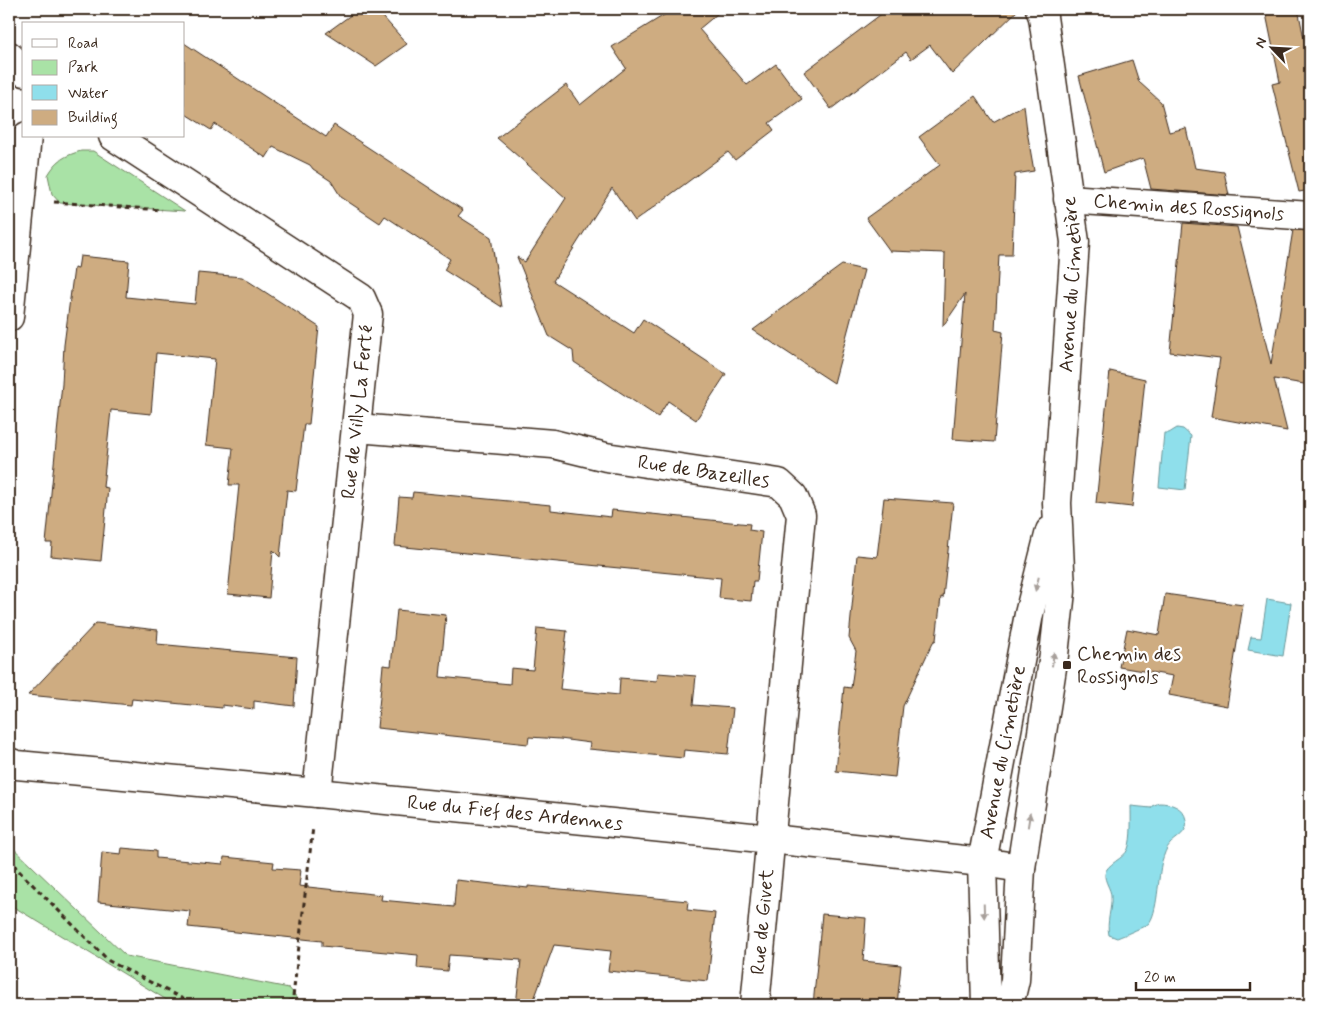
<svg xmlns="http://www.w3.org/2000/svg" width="1319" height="1014" viewBox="0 0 1319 1014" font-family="Mynerve,sans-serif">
	<rect width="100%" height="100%" fill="#fff"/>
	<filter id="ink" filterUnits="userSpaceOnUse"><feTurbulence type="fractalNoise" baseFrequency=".02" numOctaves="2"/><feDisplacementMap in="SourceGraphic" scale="10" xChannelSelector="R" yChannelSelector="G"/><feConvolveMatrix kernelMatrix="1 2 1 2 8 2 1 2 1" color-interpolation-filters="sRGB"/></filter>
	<g filter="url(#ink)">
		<path fill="#a9e2a6" stroke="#728662" d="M81,151H93L185,211L60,203L52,194L48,175C57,160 64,156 81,151Z
			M9,844L126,956L289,988L303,1005H175L9,904Z"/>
		<path fill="#8fdfeb" stroke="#6d9799" d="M1177,428L1183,429L1191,436L1185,490L1159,487L1164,433H1169Z
			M1267,599L1291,603L1283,656L1248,650L1251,637L1261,638Z
			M1159,803C1170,803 1184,807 1186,820C1189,832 1177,837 1170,844C1166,848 1164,855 1162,861C1158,875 1158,915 1148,924C1146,926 1120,937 1117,938L1109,935C1106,922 1112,909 1111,896C1111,889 1104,881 1105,874C1106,864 1124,859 1128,849C1132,839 1131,817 1131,806L1151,808L1152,806Z"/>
		<path fill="#ceac81" stroke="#3b2a1e" d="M359,9H376L407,44L376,66L326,33Z
			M674,9H723L699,29L747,85L776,64L802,99L769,123L774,130L735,160L728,152L635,221L612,188L553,281L634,333L643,319L726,374L696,420L668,401L658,417L574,362L573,351L549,336L517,257L525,262L566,198L497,138L566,85L580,105L626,68L612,47Z
			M888,9H1019L952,74L930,45L911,59L906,52L831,109L804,72Z
			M1265,9H1298L1310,68V190L1299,192L1272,84L1280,82Z
			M184,43L326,137L334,125L463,210L458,216L491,237L502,307L444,270L450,259L385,216L380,223L341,197L331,181L313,169L310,165L273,147L266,158L215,124L211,130L184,113Z
			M1132,60L1139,82L1161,102L1169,132L1186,128L1195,168L1224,172L1229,195L1151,189L1143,158L1104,172L1079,76Z
			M975,96L993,122L1024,105L1027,131L1034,171L1015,174L1012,255H999L995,330L1003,332L994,442L953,439L965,294L943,326L945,253L890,251L866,218L940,165L919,137Z
			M1183,223L1237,227L1271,364L1293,230L1310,231V385L1274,379L1287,431L1211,417L1220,358L1170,352Z
			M80,256L129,261L126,297L195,304L198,273L242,277L319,327L309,424H304L296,491L287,490L280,557L273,550L269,598L228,594L239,485H229L233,448L206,445L215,359L156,353L151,414L111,410L103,487L108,488L101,561L51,556L52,543H46L62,384L64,345L74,268L78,269Z
			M842,265L864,270L834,383L753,330Z
			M1110,371L1145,379L1132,507L1096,503Z
			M413,492L551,505V510L611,517L612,510L750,524L749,530L762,532L757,581H753L751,601L719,598L721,578L395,546L399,497L412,498Z
			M884,498L953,503L943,598L941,597L936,640L933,642L903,706L895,777L836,771L844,687L851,688L856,651L849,638L857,555L877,557Z
			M1165,594L1243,605L1227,706L1169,695L1173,676L1119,667L1127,629L1159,635Z
			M397,610L446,615L440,677L510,684L511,668L533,670L537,628L567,631L560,689L619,695L620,678L657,681L658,673L696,676L693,705L733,708L728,754L684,750L683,758L589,749L590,743L560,739L529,737L528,744L377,728L383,665L391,666Z
			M96,623L158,630L157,644L297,657L294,706L254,701V709L222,705V708L132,699L131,705L28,695Z
			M122,848L156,851V858L223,864L224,857L274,862L273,868L301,870L299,886L382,895L381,900L454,907L456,880L528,888V886L688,901L687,910L715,913L708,981L608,971L611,951L554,945L532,1005H516L521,960L449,955L447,971L417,968L418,955L322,946V941L188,927L190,911L98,902L102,852L121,854Z
			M822,914L866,918L863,961L901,965L897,1005H813Z"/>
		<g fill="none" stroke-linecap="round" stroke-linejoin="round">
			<g stroke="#3b2a1e" stroke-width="31">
				<g id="street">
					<path d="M9,56L21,67L24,72"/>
					<path d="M113,136L361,298L368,314L317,793"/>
					<path id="s1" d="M1068,199L1310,216"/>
					<path d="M9,317L27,136"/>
					<path id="s2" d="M357,428L553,444L606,457L779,483L793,496L801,515L755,1005"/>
					<path id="s3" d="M9,762L17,765L317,793L771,839L982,862L1021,868"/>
				</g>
			</g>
			<g stroke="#3b2a1e" stroke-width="31">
				<g id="secondary">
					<path id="s4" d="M986,1005L982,862L1029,614L1050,531"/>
					<path id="s5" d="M1009,1005L1015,980L1021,868L1054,655L1061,591L1057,503L1075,242L1043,17L1040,9"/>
				</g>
			</g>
			<path stroke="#3b2a1e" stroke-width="3" stroke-dasharray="5 4" stroke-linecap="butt" d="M54,202L162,210
				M9,856L17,869L109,961L195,1005
				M246,1005L261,1004L267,1005
				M280,1005L293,1000
				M292,1005L313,827"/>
			<use href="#street" stroke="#fff" stroke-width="28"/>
			<use href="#secondary" stroke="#fff" stroke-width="28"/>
		</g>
		<defs><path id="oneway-solid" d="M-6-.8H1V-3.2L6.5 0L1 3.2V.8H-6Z" transform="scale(1.25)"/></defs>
		<g fill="#a79f9a">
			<use href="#oneway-solid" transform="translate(1037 584) rotate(104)"/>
			<use href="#oneway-solid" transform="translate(1053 659) rotate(-82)"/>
			<use href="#oneway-solid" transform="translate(1029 820) rotate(-81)"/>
			<use href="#oneway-solid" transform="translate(984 911) rotate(88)"/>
		</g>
	</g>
	<rect fill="#3b2a1e" stroke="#fff" stroke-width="2" x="1062" y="660" width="10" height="10" rx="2.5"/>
	<g text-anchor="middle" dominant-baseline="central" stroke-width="4.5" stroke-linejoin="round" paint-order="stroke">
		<g font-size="20" fill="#3b2a1e" stroke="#fff">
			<text stroke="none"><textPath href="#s1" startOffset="121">Chemin des Rossignols</textPath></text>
			<text stroke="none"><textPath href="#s5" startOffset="725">Avenue du Cimetière</textPath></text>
			<text transform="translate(358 412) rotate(-84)">Rue de Villy La Ferté</text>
			<text stroke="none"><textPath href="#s2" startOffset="350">Rue de Bazeilles</textPath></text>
			<text stroke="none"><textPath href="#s4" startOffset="255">Avenue du Cimetière</textPath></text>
			<text stroke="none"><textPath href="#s3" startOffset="509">Rue du Fief des Ardennes</textPath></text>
			<text transform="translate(763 922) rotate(-85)">Rue de Givet</text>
		</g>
		<g font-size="20" fill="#3b2a1e" stroke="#fff" text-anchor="start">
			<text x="1077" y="654">Chemin des<tspan x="1077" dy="23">Rossignols</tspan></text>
		</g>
	</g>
	<rect width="1319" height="1014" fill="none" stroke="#fff" stroke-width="30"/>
	<rect x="15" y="15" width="1289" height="984" fill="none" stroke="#3b2a1e" stroke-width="2" filter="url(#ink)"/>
	<rect x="22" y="22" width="162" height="115" fill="#ffffff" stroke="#b1aaa5"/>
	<rect x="32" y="39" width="25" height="8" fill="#ffffff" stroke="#b1aaa5"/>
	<text x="68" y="48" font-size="15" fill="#3b2a1e">Road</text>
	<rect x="32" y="60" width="25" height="15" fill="#a9e2a6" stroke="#b1aaa5"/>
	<text x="68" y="72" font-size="15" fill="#3b2a1e">Park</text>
	<rect x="32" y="85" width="25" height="15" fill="#8fdfeb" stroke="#b1aaa5"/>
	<text x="68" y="98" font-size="15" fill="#3b2a1e">Water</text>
	<rect x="32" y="110" width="25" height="15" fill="#ceac81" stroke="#b1aaa5"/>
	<text x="68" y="122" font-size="15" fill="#3b2a1e">Building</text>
	<g transform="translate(1272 48) rotate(295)" stroke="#ffffff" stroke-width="4" paint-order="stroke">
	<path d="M0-4L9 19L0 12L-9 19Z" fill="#3b2a1e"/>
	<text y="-8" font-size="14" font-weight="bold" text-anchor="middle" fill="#3b2a1e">N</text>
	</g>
	<path d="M1136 982v8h114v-8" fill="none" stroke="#3b2a1e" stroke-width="2.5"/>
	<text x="1144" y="982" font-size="15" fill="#3b2a1e" stroke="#ffffff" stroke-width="4" paint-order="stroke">20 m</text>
</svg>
